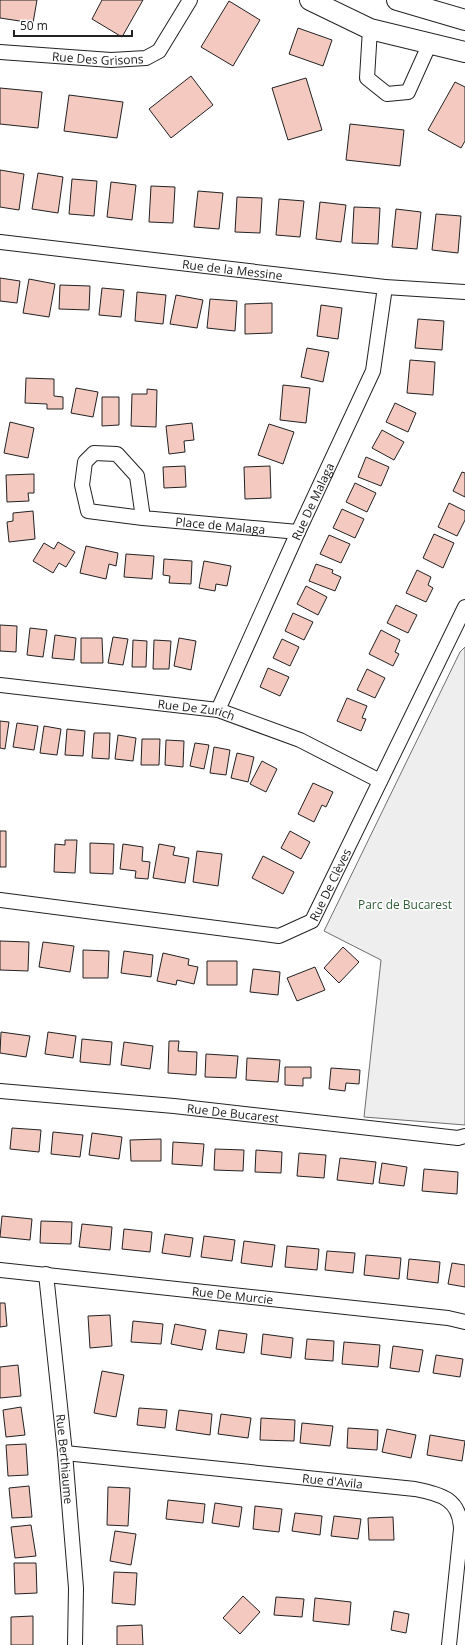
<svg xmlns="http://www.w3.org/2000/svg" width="465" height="1645" viewBox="0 0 465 1645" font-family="'Open Sans',sans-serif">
	<rect width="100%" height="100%" fill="#fff"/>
	<path fill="#eee" stroke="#6f6f6f" d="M465,647V1125L364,1117L381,960L324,931L460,652Z"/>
	<path fill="#f3c9c0" stroke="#222" d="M0,0H37L33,23L0,18Z
		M102,0H143L122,37L92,19Z
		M229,1L260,20L233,66L201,47Z
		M298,28L332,40L323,66L289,54Z
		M191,76L213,105L171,138L149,109Z
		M306,78L322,130L288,140L272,88Z
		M455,82L465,87V141L461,148L428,130Z
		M0,88L42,92L38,128L0,124Z
		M69,95L123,102L117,138L64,131Z
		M350,124L404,130L400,166L346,160Z
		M0,170L24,174L19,210L0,207Z
		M38,173L63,177L58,213L32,209Z
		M72,179L97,181L94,216L69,214Z
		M111,182L136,185L132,220L107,217Z
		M151,186L175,187L173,223L149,222Z
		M198,191L223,193L219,229L194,227Z
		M237,197L262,198L260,233L235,232Z
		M279,199L304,201L300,237L276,235Z
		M320,202L346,205L341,242L316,239Z
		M354,207L380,208L378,244L352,243Z
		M396,209L421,212L417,249L392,247Z
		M436,214L461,216L458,253L432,250Z
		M0,278L20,281L17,303L0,301Z
		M29,279L55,284L49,317L23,313Z
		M60,285L90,286L89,310L59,309Z
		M102,288L124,290L121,317L99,315Z
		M137,292L166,295L163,324L135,321Z
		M176,295L203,300L197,328L170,324Z
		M210,299L237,301L235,331L207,328Z
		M272,303V333L245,334V304Z
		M321,305L342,308L338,339L317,336Z
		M418,319L444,321L442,350L415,348Z
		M307,348L329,352L323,382L301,377Z
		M410,360L435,362L433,395L407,393Z
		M26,378L54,379V396L63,397V409H47V404L25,403Z
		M283,385L310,388L306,423L280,420Z
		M76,388L98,392L93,417L71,413Z
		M147,389L157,390L156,427L131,426L132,394H147Z
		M102,397H119V425L102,426Z
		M395,403L416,413L408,432L386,422Z
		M10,422L34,428L28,458L4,453Z
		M192,423L194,440L184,441L185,452L169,454L166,426Z
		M269,424L294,432L283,464L258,455Z
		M382,430L404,442L394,460L372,448Z
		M366,457L389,467L381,486L358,477Z
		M185,466L186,487L164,488L163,467Z
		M270,466L271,498L245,499L244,467Z
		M462,472L465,473V497L453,491Z
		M34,474V493H28L29,501L7,502L6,475Z
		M355,483L376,493L367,512L346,502Z
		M449,503L465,511V520L457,536L438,527Z
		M342,509L364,519L355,538L333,528Z
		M33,511L35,539L9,542L7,522L13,521V513Z
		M434,534L454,543L443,568L423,558Z
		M329,535L350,544L341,563L320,554Z
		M58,542L75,552L66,567L59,563L53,573L33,561L44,543L54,549Z
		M86,546L118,553L116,566L109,564L106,579L80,573Z
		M126,554L154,556L152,579L124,577Z
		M164,559L192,561L191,584L169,583L170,576L163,575Z
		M204,561L231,566L227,586L216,584L215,591L199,588Z
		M316,564L333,570L332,573L341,577L335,591L309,581Z
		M417,570L431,577L428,585L433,588L426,602L406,593Z
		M306,586L327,597L318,615L297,604Z
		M396,605L417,615L408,633L387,623Z
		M293,613L313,622L304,640L285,631Z
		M0,625L17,626L16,652L0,651Z
		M30,628L47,630L43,657L27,655Z
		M381,630L400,640L395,652L399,654L393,666L369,654Z
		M55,635L76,638L74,660L52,658Z
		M113,637L128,639L123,665L108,663Z
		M81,638H102L103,663H81Z
		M179,638L196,641L191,670L174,666Z
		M282,639L299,647L290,666L273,658Z
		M133,640L147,641L146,667H132Z
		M154,640L171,641L169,669H153Z
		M268,668L289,677L280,696L260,687Z
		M367,669L385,678L375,698L357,690Z
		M347,698L367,706L362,718L366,719L361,731L337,721Z
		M0,721L9,722L5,749L0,748Z
		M17,723L38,726L34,750L13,747Z
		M44,726L61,729L57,755L40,753Z
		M67,729L85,731L83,756L65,755Z
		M94,733H110L109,759L92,758Z
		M118,735L136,738L133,761L115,759Z
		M142,739H160L159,765H141Z
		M166,740L184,741L183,767L165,765Z
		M195,743L209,745L204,769L190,766Z
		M214,747L230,750L226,775L210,773Z
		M237,753L254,757L248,782L231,778Z
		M262,761L277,769L266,792L250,784Z
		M313,783L333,792L326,807L322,805L314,822L298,814Z
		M0,831H6V867H0Z
		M290,831L310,842L301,859L281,848Z
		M65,840H77L75,873L54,872L55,844L65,845Z
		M90,843L114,844L113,874L90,873Z
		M123,844L143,847L142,861L150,862L148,879L135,878L136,871L120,869Z
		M159,844L175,847L173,855L189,858L185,883L153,878Z
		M197,851L222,854L218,886L193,882Z
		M263,856L294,872L283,894L252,878Z
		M0,941L29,942L28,971L0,970Z
		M43,942L74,946L70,972L39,967Z
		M343,947L359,962L339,983L324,968Z
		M83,950L109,951L108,978H83Z
		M124,951L153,955L151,977L121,973Z
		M163,953L189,959L188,965L198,967L194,984L177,980L176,985L157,981Z
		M207,961H237V985H207Z
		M315,967L325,990L297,1001L287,978Z
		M253,969L280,972L278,995L250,992Z
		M1,1032L30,1036L26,1057L0,1053Z
		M48,1032L76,1036L73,1058L45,1054Z
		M82,1039L112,1042L110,1065L80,1062Z
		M169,1041H179L178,1051L197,1052L196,1075L168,1073Z
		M124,1042L153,1046L150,1069L121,1065Z
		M206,1054L238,1056L236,1078L205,1077Z
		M247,1058L280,1060L278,1082L246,1080Z
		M285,1067H311V1078H303V1086L285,1085Z
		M331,1068L360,1070L359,1084L346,1083L345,1091L329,1089Z
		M12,1128L41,1130L39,1152L10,1149Z
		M53,1132L83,1135L80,1157L51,1154Z
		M92,1133L122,1137L119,1159L89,1155Z
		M161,1139V1161H131L130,1140Z
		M173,1142L204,1144L202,1166L172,1164Z
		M215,1149L244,1150L243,1171L214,1170Z
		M256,1150L282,1152L281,1173L255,1172Z
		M299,1153L326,1155L324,1178L297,1176Z
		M340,1158L376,1162L373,1184L337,1180Z
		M382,1163L407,1167L404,1186L379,1183Z
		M424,1169L458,1172L457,1194L422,1191Z
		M2,1216L32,1219L30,1240L0,1237Z
		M41,1221L72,1222L71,1244L40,1243Z
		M82,1224L112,1227L110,1250L79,1247Z
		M124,1229L152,1232L150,1252L122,1249Z
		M165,1234L193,1238L190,1257L162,1253Z
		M204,1236L235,1240L232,1261L201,1257Z
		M244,1241L275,1245L272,1267L241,1263Z
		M287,1246L319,1249L317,1270L285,1267Z
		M327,1251L355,1253L353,1273L325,1270Z
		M366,1255L401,1258L399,1279L364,1275Z
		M409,1259L440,1262L438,1283L407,1279Z
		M452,1263L465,1265V1287L448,1284Z
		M0,1303H5L7,1326L0,1327Z
		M110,1315L112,1346L90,1348L88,1316Z
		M133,1321L163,1324L161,1344L131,1342Z
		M175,1324L206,1330L202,1350L171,1344Z
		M219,1330L247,1334L244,1353L216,1349Z
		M263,1334L293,1338L291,1358L261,1354Z
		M307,1339L334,1341L333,1361L305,1359Z
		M344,1342L380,1345L378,1367L342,1364Z
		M393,1346L423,1350L419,1372L390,1368Z
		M436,1355L463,1359L460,1377L433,1373Z
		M18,1365L21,1396L0,1398V1367Z
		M102,1371L124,1375L116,1417L94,1413Z
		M21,1407L25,1435L6,1437L3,1410Z
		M139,1408L167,1410L165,1428L137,1425Z
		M179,1410L212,1414L210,1435L176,1430Z
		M221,1414L251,1418L248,1438L218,1434Z
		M261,1418L295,1420L294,1441L260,1440Z
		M302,1423L333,1426L330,1446L300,1443Z
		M348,1428L378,1430L377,1450L347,1448Z
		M387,1429L416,1435L411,1458L382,1452Z
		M430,1435L465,1441L462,1461L427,1455Z
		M26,1444L28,1475L8,1476L6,1445Z
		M29,1486L32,1517L12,1518L9,1488Z
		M108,1487L130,1488L128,1526L107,1525Z
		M168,1500L205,1504L203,1523L166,1519Z
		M215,1503L242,1507L239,1527L212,1523Z
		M255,1506L282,1509L279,1532L253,1529Z
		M295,1513L322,1516L320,1535L292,1531Z
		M334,1516L361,1519L358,1539L331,1536Z
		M393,1517L394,1540H369L368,1518Z
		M31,1525L36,1556L15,1558L11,1527Z
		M115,1531L136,1534L131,1565L110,1561Z
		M14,1563H36L37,1593L15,1594Z
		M114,1572L137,1573L135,1605L112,1603Z
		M243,1596L260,1612L240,1634L223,1618Z
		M276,1597L304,1599L302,1617L274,1615Z
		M315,1598L351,1602L349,1625L313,1621Z
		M394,1611L409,1614L406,1633L391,1630Z
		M33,1616V1645H11V1617Z
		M142,1625L143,1645H117V1626Z"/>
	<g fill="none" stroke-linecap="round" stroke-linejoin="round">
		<g stroke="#222" stroke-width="16">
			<g id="street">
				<path d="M370,29L367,78L387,94L408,92L430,43"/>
				<path id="s1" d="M0,52L111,60L146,58L159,51L190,0"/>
				<path id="s2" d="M0,242L385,287L465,292"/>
				<path id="s3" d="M143,518L137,476L117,454L94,453L85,462L82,485L88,511L143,518L298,532"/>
				<path id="s4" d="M0,685L218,710L300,740L380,781"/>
				<path id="s5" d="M218,710L298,532L373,371L385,287"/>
				<path id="s6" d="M0,900L279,936L312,921L465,607"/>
				<path id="s7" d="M0,1091L174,1106L458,1138L465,1136"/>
				<path id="s8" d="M0,1270L448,1318L465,1322"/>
				<path id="s9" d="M46,1274L65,1453L76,1588L75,1645"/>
				<path id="s10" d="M65,1453L415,1489C441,1494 460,1499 461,1529L449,1645"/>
			</g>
		</g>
		<g stroke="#222" stroke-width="22">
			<path id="secondary" d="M310,0L370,29L465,52
				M397,0L465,20"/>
		</g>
		<use href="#street" stroke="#fff" stroke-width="14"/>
		<use href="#secondary" stroke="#fff" stroke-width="20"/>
	</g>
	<g text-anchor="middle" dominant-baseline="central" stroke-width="3" stroke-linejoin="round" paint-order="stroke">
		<g font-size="12" fill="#222" stroke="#fff">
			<text stroke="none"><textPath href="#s1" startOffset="98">Rue Des Grisons</textPath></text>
			<text stroke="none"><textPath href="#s2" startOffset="234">Rue de la Messine</textPath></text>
			<text stroke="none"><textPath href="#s5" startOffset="229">Rue De Malaga</textPath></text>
			<text stroke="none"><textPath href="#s3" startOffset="291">Place de Malaga</textPath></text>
			<text stroke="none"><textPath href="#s4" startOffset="198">Rue De Zurich</textPath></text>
			<text stroke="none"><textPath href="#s6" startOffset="358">Rue De Clèves</textPath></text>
			<text stroke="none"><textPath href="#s7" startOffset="234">Rue De Bucarest</textPath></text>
			<text stroke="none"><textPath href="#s8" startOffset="234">Rue De Murcie</textPath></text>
			<text stroke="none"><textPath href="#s9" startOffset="186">Rue Berthiaume</textPath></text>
			<text stroke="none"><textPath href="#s10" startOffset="269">Rue d'Avila</textPath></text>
		</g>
		<g font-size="12" fill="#2f5e38" stroke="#fff">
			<text x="405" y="904">Parc de Bucarest</text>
		</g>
	</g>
	<path d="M14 30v6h118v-6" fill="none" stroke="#222222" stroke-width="2"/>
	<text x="20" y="30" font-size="12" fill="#222222" stroke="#ffffff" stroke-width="3" paint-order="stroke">50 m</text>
</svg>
